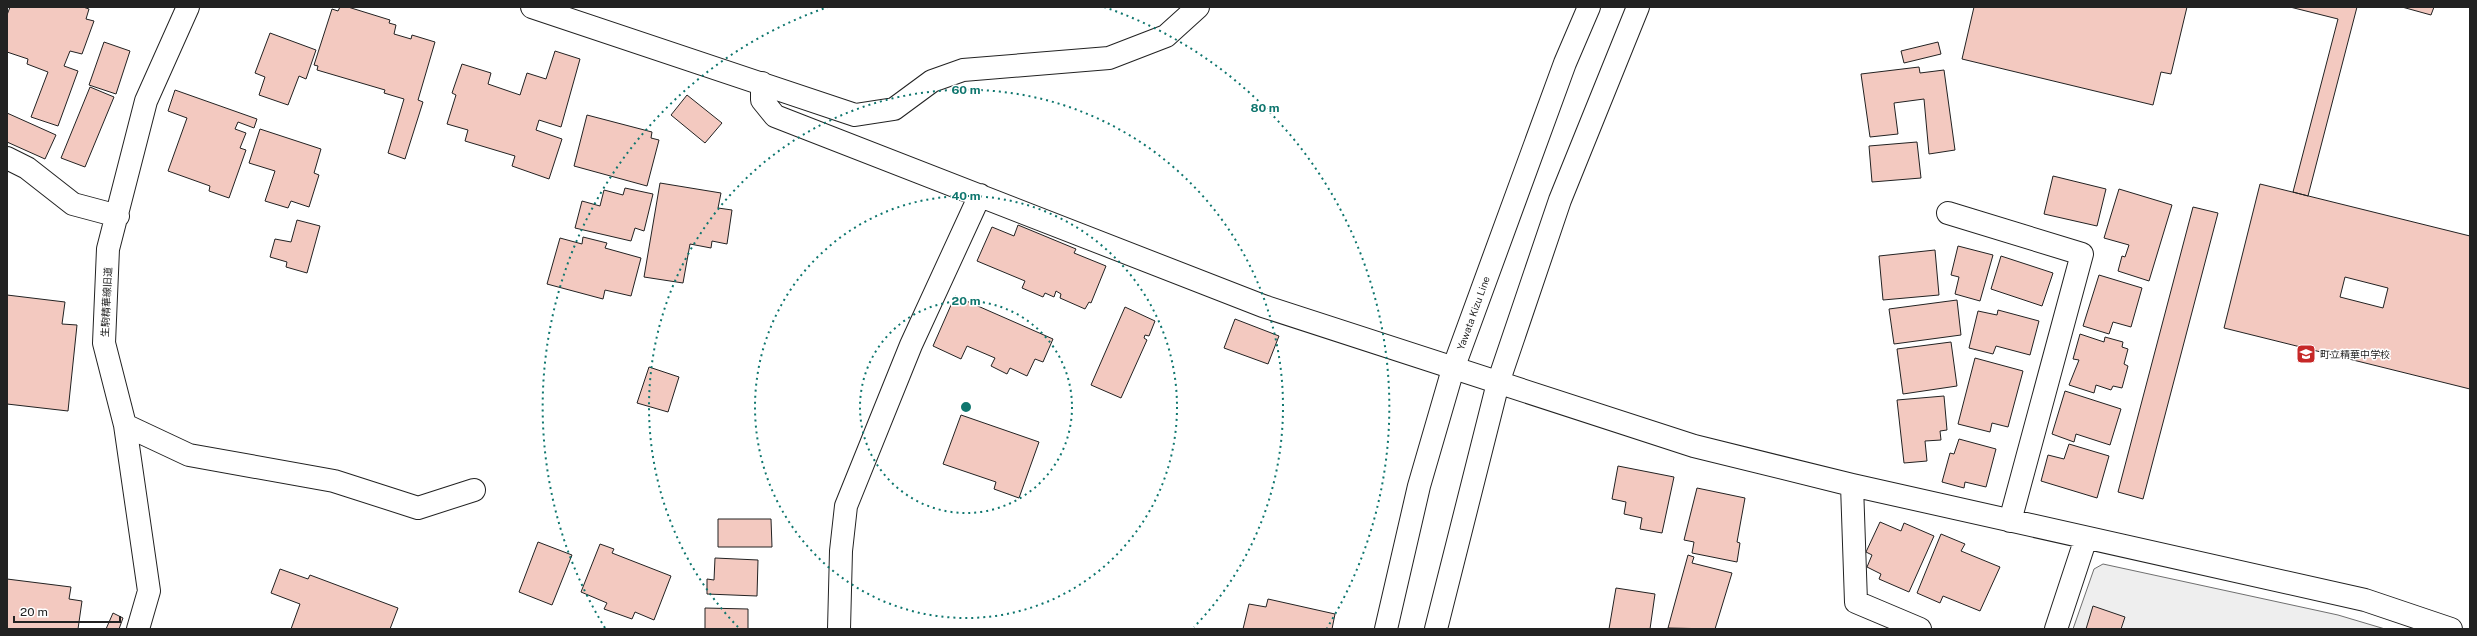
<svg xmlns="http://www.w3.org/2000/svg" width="2477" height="636" viewBox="0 0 2477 636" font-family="'Public Sans','Noto Sans JP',sans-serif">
	<rect width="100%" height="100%" fill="#fff"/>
	<path fill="#eee" stroke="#6f6f6f" d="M2103,564L2338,615L2385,629H2073L2094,569Z"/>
	<path fill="#f3c9c0" stroke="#222" fill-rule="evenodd" d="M10,7H83L89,9L86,19L94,21L82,54L70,51L64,66L78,71L58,126L31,117L48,72L27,64L28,59L7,52V15Z
		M340,7H348L390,20L389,23L396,25L394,34L411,39L412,35L435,42L418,100L423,102L405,159L388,153L404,99L384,93L385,90L317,70L318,66L314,65L332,9L338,11Z
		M1974,7H2187L2171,74L2161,72L2153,105L1962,59Z
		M2290,7H2357L2308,196L2293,192L2338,19Z
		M2402,7H2434L2431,15Z
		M270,33L316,50L306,79L299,76L288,105L259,95L265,77L255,73Z
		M104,42L130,51L116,94L89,85Z
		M1938,42L1941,54L1904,63L1901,51Z
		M555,51L580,59L561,127L539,120L536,130L562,139L549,179L512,166L515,156L465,141L468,130L447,124L456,95L452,93L462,64L491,73L488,84L520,95L527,73L546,79Z
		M1919,67L1920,73L1944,70L1955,150L1929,154L1924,99L1894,103L1898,134L1870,137L1861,74Z
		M90,87L114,97L85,167L61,158Z
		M175,90L257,119L254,128L238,122L235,129L246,133L240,148L246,150L229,198L209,191L210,186L168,171L187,118L168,111Z
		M687,95L722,123L705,143L671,115Z
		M7,113L56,135L45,159L7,142Z
		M587,115L652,132L651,138L659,140L647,186L574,166Z
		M260,129L321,149L314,173L319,175L309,207L291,201L288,208L265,201L275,171L249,163Z
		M1917,142L1921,178L1872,182L1869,146Z
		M2053,176L2106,189L2097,226L2044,214Z
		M660,183L721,193L718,208L732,210L727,244L712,241L711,248L690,244L683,283L644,277Z
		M2260,184L2470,236V389L2224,328ZM2345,277L2388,288L2383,308L2340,297Z
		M625,188L653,194L644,231L635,228L631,241L575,228L582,201L600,206L604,190L623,195Z
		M2119,189L2172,205L2149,281L2118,271L2122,256L2125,257L2129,245L2104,238Z
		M2193,207L2218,213L2143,499L2118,492Z
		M297,220L320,226L307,273L286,267L287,262L270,257L275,239L291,242Z
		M1018,225L1076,249L1074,253L1106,266L1091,303L1089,302L1085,309L1060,298L1061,294L1056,291L1054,297L1045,293L1043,297L1022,288L1025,281L977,261L992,227L1014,236Z
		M583,237L607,243L605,248L641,258L631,296L605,290L603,299L547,284L560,238L582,244Z
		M1958,246L1993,255L1980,301L1955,294L1959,277L1951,275Z
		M1935,250L1939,295L1883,300L1879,256Z
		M2001,256L2053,273L2042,306L1991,289Z
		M2099,275L2142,288L2131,327L2113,322L2109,334L2083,326Z
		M7,295L65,302L62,324L77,325L68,411L7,404Z
		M955,296L1053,339L1043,362L1035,359L1027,376L1010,368L1007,374L991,366L995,358L967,346L961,359L933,346Z
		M1957,300L1961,335L1894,344L1889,309Z
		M1125,307L1155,321L1149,336L1145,335L1144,338L1147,340L1121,398L1091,385Z
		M1998,310L2039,321L2030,355L1996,346L1993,354L1969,348L1978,311L1997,315Z
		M1235,319L1279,336L1268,364L1224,348Z
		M2080,334L2104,342L2105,337L2123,342L2122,347L2128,349L2124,364L2128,366L2122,388L2113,386L2111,390L2096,385L2094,393L2069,385L2079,360L2073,359Z
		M1951,342L1957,386L1903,394L1897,349Z
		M1975,358L2023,371L2008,427L1992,423L1990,432L1958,424Z
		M649,367L679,377L668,412L637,403Z
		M2065,391L2121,409L2110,445L2076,434L2074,442L2052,434Z
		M1944,396L1947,430L1940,431L1941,440L1925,441L1927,461L1904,463L1897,400Z
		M961,415L1039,442L1019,498L994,489L996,482L943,464Z
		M1959,439L1996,449L1986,487L1965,482L1964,488L1942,482L1950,453L1954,454Z
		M2069,444L2109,456L2097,498L2041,481L2048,455L2064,459Z
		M1618,466L1674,477L1662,533L1640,529L1642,518L1624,514L1626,502L1612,499Z
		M1697,488L1745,498L1737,542L1740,543L1737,562L1692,553L1694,542L1684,540Z
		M718,519H771L772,547H718Z
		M1880,522L1901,531L1904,523L1934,536L1909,592L1879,579L1881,574L1867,567L1872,555L1866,552Z
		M1941,534L1965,544L1961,551L2000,567L1980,611L1943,596L1940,603L1917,593Z
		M538,542L572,555L552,605L519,592Z
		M600,544L614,549L612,553L671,576L654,620L635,612L632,619L604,609L607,603L581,592Z
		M1688,555L1694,557L1692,563L1732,573L1715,629L1668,628Z
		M715,558L758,560L757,596L707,594V579L714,580Z
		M280,569L308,579L310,575L398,608L390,629H291L300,604L271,593Z
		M7,579L71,587L69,599L82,601L78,629H7Z
		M1616,588L1655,594L1650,629H1609Z
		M1268,599L1335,614L1332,629H1243L1249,604L1266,607Z
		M2093,606L2125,617L2121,629H2086Z
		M705,608L748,609V629H705Z
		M113,613L123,618L119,629H106Z"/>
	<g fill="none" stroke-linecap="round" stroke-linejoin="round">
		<g stroke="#222" stroke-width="24">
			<path id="street" d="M532,7L855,115L894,109L932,81L963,70L1109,58L1166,36L1198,7
				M762,83V100L775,116L1263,306L1694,446L1852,485L2365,600L2451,629
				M7,158L27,168L73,204L118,216
				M1948,213L2082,254L2010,521
				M125,425L189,455L334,481L418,508L474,490
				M1852,485L1856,602L1920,629
				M138,629L149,591L125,425L104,343L108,249L146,101L188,7
				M839,629L841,551L846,506L911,345L980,195
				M2056,629L2086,538"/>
		</g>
		<g stroke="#222" stroke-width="24">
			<path id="primary" d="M1386,629L1419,486L1453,369L1565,63L1589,7
				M1436,629L1498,383L1560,200L1638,7"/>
		</g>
		<use href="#street" stroke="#fff" stroke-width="22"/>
		<use href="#primary" stroke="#fff" stroke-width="22"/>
	</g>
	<g fill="none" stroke="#0f766e" stroke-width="2" stroke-dasharray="2 4">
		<circle cx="966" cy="407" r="106"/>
		<circle cx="966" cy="407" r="211"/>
		<path d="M738 627A317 317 0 1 1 1194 627"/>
		<path d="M605 628A423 423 0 0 1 828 7M1104 7A423 423 0 0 1 1327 628"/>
	</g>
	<defs>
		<g id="school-square" transform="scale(1)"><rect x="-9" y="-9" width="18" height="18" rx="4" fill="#c62828" stroke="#fff"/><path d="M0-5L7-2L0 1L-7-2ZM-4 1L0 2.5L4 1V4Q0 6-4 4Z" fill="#fff"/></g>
	</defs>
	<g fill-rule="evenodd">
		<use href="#school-square" x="2306" y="354"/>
	</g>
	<g text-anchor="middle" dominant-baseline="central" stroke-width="3" stroke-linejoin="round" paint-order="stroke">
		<g font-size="10" fill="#222" stroke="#fff">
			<text transform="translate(106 302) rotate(-87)">生駒精華線旧道</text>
			<text transform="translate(1473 313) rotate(-70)">Yawata Kizu Line</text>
		</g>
		<g font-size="10" fill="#222" stroke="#fff" text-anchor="start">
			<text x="2320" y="354">町立精華中学校</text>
		</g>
	</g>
	<circle cx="966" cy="407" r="6" fill="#0f766e" stroke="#fff" stroke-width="2"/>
	<g font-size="12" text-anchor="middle" font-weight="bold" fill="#0f766e" stroke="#fff" stroke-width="3" stroke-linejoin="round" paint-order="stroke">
		<text x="966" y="94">60 m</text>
		<text x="1265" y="112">80 m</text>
		<text x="966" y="200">40 m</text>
		<text x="966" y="305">20 m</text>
	</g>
	<rect width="2477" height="636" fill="none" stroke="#222222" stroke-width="16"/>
	<path d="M14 616v6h106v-6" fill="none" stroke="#222222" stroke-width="2"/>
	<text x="20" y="616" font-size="12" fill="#222222" stroke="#ffffff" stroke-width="3" paint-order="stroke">20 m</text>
</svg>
